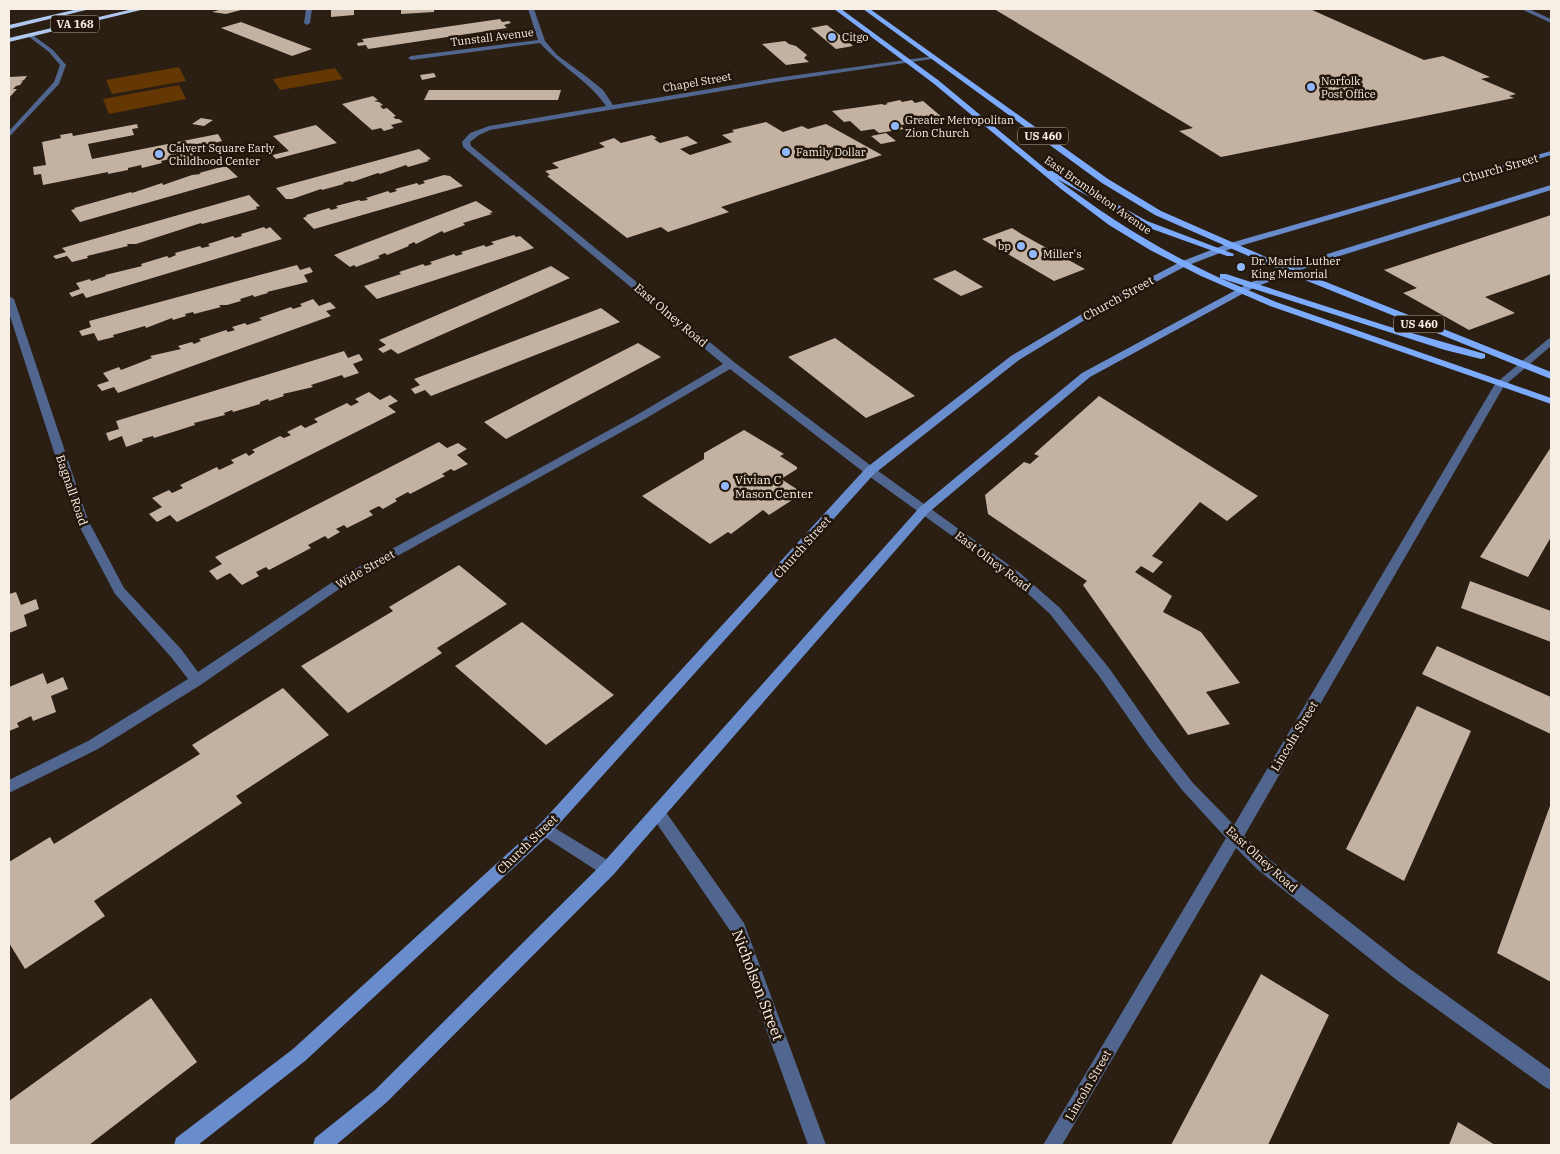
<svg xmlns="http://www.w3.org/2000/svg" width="1560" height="1154" viewBox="0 0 1560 1154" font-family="'IBM Plex Serif',serif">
	<rect width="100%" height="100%" fill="#2b1e12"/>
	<path fill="#653803" d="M179,67L186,81L112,94L106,80Z
		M335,68L343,79L280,90L273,79Z
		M179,85L186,99L109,114L103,99Z"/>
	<path fill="#c3b1a2" d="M217,9H245L226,14L212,12L219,10Z
		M331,9H354V15L331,17Z
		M401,9H434V12L401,14Z
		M994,9H1310L1424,60L1443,56L1490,77L1481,79L1516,94L1509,96L1514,98L1221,157L1179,131L1193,128Z
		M500,19L502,22L509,21L511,23L504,25L507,28L368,49L366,45L358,46L357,43L364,42L362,39Z
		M241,22L312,49L292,56L221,28Z
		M827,25L850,43L853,46L836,49L811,28Z
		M785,41L789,44L796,46L807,55L804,58L809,62L786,65L762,44Z
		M434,73L436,77L422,80L420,75Z
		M27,76L24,80L19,82L23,81L20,85L16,86L13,89H17L9,98V77Z
		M429,90H561L558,100H424Z
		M373,96L378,100L374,101L379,102L383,105L380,106L383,109L387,108L396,116L393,117L396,119H399L403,122L391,125L394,128L384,131L381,128L372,130L342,104Z
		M900,100L902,102L912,100L915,103L923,101L943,118L901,125L896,123L904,129L879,133L874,129L861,131L850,121L844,122L832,111L882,104L884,105L888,104L886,103Z
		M201,118L213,120L204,126L192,124Z
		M766,122L783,132L802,126L808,129L826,124L882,155L721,207L729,212L668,232L661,227L627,238L547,176L550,175L545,171L559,168L552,163L605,147L599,143L614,138L621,143L652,135L657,138L654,139L660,143L687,136L698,143L680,149L690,155L732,142L722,135L734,132L732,130Z
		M137,124L138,128L132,129L134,135L88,144L92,159L218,134L222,141L214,143L217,150L193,155L194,157L175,161L174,158L161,161L162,163L142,168L141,165L128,168V170L108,174V172L43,185L41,174L34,175L33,167L46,165L42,142L61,138L60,135L72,133L73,136Z
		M316,125L337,143L276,159L272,155L289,151L273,136Z
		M886,133L896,141L881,144L871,136Z
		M419,149L431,159L427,160L429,161L408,167L406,165L380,174L378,173L352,182L350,181L343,183L344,184L322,190L321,189L292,199H286L276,188Z
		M221,167H227L238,177L80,222L71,210L75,209L74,208L131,192L132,193L162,183L163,185L192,175L201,174L199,173Z
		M444,175L450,176L463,186L314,229L303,218L307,216L306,215L329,208L331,210L338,208L336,206L359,200L361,201L368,200L366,198L388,191L390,193L397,191L395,189L417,183L419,185L425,183L423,181Z
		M249,195L260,206L256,207L257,209L202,224L201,223L136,244H127L128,246L87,256L88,258L72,262L67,256L56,259L53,256L66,252L62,248Z
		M476,201L493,212L489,213L492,214L463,223L465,225L444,233L442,231L416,244L414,242L408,245L409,246L387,255L385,253L378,256L380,258L356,267L354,265L350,267L334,255Z
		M1551,215V274L1485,297L1515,313L1469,330L1403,293L1417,288L1384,270Z
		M264,227L266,229L270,227L282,239L86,298L83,293L72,297L69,293L80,289L76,283L90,279L91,281L106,276L105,275L142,266L141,264L167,256L169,258L176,255L175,253L200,246L202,248L210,246L208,244L233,236L235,238L242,236L241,234Z
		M1012,228L1023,235L1085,269L1054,281L982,239Z
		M514,235L516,237L520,236L534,248L377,299L364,286L401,274L399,272L423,264L425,266L432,264L430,262L454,254L456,256L463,254L461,252L484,245L486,247L494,244L491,242Z
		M297,265L300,270L310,267L313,272L304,275L308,282L267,292L268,293L254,297L253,295L240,299L241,301L227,305H219L221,307L194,314L193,312L185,314L186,316L173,320L172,318L146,328L145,326L113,335L114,337L98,341L94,333L82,336L79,331L91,327L89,321Z
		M551,266L570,278L398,354L391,349L383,353L378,349L386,345L379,340Z
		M955,270L983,287L961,296L933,279Z
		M313,299L319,306L330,302L336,308L326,311L331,316L118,393L114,387L102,391L97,385L109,381L103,373L119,367L121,370L152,358L150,356L181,349L178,346L192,342L194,344L201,341L199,339L226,330L228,332L235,330L232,327L245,323L247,325L262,320L259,318L291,307L293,309L302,306L300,304Z
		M601,308L620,322L431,396L425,390L415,394L411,389L420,385L414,379Z
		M835,338L915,396L866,418L788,357Z
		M638,343L661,357L506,439L484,422Z
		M344,351L348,358L359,354L363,360L353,364L359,373L344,378L342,375L311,385L313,387L283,394L284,396L269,401L268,399L260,402V404L233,412L232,410L224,413L225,415L194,423L195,425L154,438L153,436L142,439L143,441L126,447L122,436L109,441L106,433L119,429L116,421Z
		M369,392L380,400L390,395L398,401L388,406L396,412L177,522L170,515L157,522L149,514L162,507L152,498L169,490L172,493L183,488L180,485L217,467L219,470L234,463L231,460L246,453L249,456L255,452L252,450L280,436L284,438L291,435L287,432L301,425L305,428L318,422L314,419L347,403L351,406L359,402L355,399Z
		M1099,396L1258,496L1227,521L1200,502L1152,556L1163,562L1153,573L1141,566L1135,572L1172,596L1163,612L1201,632L1240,683L1206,692L1230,724L1188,735L1083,585L1087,581L988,514L985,495L1024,462L1030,464L1039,456L1034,454Z
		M744,430L784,454L780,456L797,467V469L781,479L803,493L769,515L763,510L731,534L728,532L710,544L642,496L704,459V453Z
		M439,442L447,448L458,443L467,449L457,455L468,464L454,471L451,469L442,474L445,476L410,494L408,492L395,499L397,501L383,509L379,506L369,511L373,515L347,528L344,525L336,529L340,532L328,539L325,536L308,545L311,548L269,570L266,567L256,572L259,576L242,585L230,573L217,580L209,571L222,564L215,557Z
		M1551,447V537L1528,577L1480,557Z
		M459,565L507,604L437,648L442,653L348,713L301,666L393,611L389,607Z
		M1470,581L1551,611V642L1461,608Z
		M16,592L21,605L36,599L39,609L24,615L27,626L9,633V594Z
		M522,622L614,695L546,745L455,666Z
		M1437,646L1551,697V734L1422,674Z
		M43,673L47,684L63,677L68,689L51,696L56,712L33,721L31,716L17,723L19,727L9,731V687Z
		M283,688L329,735L236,796L242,803L94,901L105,916L25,969L9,943V862L50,837L54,844L200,754L192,745Z
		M1417,706L1471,731L1404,881L1346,849Z
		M1551,803V982L1497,953Z
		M1261,974L1329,1015L1268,1145H1171Z
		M151,998L197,1062L89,1145H9V1101Z
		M1458,1122L1495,1145H1449Z"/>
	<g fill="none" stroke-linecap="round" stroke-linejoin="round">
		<path fill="#50668e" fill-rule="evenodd" d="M306,9H312L310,23L307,25L304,23Z
			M528,9H534L545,41L557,55L587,77L603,90L613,105L776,78L934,56V58L932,59L776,82L490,130L479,135L470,142L471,146L734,362L874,468L1020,573L1060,608L1109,668L1158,738L1192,782L1234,825L1495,384L1548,339L1551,338V346L1504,386L1244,836L1269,859L1410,969L1551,1070V1090L1545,1087L1398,981L1257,869L1236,848L1062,1145H1043L1226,838L1182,790L1148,746L1099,676L1050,614L1012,579L866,474L730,369L643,420L345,585L202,684L98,749L9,793V780L88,741L188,679L171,657L115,594L76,520L9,313V296L14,299L88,520L124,588L181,649L198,672L337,579L635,416L723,364L463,147L462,142L470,133L489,126L606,106C588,80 561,67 540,43L411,60L408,58L411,56L538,40Z
			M1521,9H1529L1551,19V23Z
			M30,33L53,50L66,65L59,84L9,137V131L54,82L60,65L49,52L28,36V34Z
			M658,807L663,808L744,923L826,1145H808L731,932L653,818L650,813L653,808Z
			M545,822L614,864L616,869L614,874L608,876L602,874L540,834L537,829L540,824Z"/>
		<path fill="#698ccd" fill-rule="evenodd" d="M1551,151V155L1233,248L1186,266L1093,315L1019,360L874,474L550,834L305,1061L198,1145H174L176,1138L293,1049L540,824L866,468L1011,356L1087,311L1180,262L1227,244Z
			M1551,185V190L1330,259L1255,287L1090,377L928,513L614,874L387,1102L336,1145H313L315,1138L375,1090L602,864L920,507L1082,373L1249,283L1324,255Z"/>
		<path fill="#7caafd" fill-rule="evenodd" d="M834,9H841L938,80L1048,171H1054L1075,181L1147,221L1234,254L1233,256H1227L1141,225L1057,179C1108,218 1161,251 1220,278V274H1226L1387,326L1485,354V358L1481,359L1445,350L1220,278L1276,302L1551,398V404L1270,306L1201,276L1150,250L1109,225L1061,189L933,83Z
			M863,9H870L1108,179L1161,211L1291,268L1551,372V379L1285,272L1155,215L1102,183Z"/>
		<path fill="#b0c7ef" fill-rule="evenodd" d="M78,9H90L9,29V25Z
			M133,9H145L9,42V38Z"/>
	</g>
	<g fill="#91b8fd" stroke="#221509" stroke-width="2">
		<circle cx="832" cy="37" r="5"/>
		<circle cx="1311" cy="87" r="5"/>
		<circle cx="895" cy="126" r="5"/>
		<circle cx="786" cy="152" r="5"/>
		<circle cx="159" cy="154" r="5"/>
		<circle cx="1021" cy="246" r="5"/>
		<circle cx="1033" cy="254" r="5"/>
		<circle cx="1241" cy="267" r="5"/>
		<circle cx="725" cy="486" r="5"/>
	</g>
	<g text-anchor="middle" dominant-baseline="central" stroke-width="5" stroke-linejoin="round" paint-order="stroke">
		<g fill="#221509" stroke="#b7ada4" stroke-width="1">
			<rect x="51" y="15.5" width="48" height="17" rx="4"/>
			<rect x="1018" y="127.5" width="50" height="17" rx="4"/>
			<rect x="1394" y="315.5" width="50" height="17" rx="4"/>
		</g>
		<g font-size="11" font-weight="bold" fill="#f7eee6">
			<text x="75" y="24">VA 168</text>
			<text x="1043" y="136">US 460</text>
			<text x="1419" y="324">US 460</text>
		</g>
		<g font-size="11" fill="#f7eee6" stroke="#221509">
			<text transform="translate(492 37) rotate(-7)">Tunstall Avenue</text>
			<text transform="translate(697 82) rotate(-10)">Chapel Street</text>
			<text transform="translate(1098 195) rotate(35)">East Brambleton Avenue</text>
		</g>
		<g font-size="11" fill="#f7eee6" stroke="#221509" text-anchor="start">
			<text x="842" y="37">Citgo</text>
			<text x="1321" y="81">Norfolk<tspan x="1321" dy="13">Post Office</tspan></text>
			<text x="905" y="120">Greater Metropolitan<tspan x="905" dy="13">Zion Church</tspan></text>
			<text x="169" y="148">Calvert Square Early<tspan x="169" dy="13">Childhood Center</tspan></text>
			<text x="796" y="152">Family Dollar</text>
			<text x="1011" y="246" text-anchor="end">bp</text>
			<text x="1043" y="254">Miller's</text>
			<text x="1251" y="261">Dr. Martin Luther<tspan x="1251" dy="13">King Memorial</tspan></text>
		</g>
		<g font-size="12" fill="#f7eee6" stroke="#221509">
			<text transform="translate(1500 168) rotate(-16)">Church Street</text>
			<text transform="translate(1118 298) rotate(-29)">Church Street</text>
			<text transform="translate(671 315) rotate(40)">East Olney Road</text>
			<text transform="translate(72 490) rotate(71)">Bagnall Road</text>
			<text transform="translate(802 547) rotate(-48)">Church Street</text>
			<text transform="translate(993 561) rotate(37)">East Olney Road</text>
			<text transform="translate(365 569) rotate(-30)">Wide Street</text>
			<text transform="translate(1294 736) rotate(-59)">Lincoln Street</text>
			<text transform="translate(527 844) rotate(-44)">Church Street</text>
			<text transform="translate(1262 859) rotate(42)">East Olney Road</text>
			<text transform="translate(1088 1085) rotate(-60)">Lincoln Street</text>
		</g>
		<g font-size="12" fill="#f7eee6" stroke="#221509" text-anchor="start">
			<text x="735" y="479">Vivian C<tspan x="735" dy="14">Mason Center</tspan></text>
		</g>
		<g font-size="15" fill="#f7eee6" stroke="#221509">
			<text transform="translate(758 985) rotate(69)">Nicholson Street</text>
		</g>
	</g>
	<rect width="1560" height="1154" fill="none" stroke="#f7eee6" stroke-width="20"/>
</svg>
